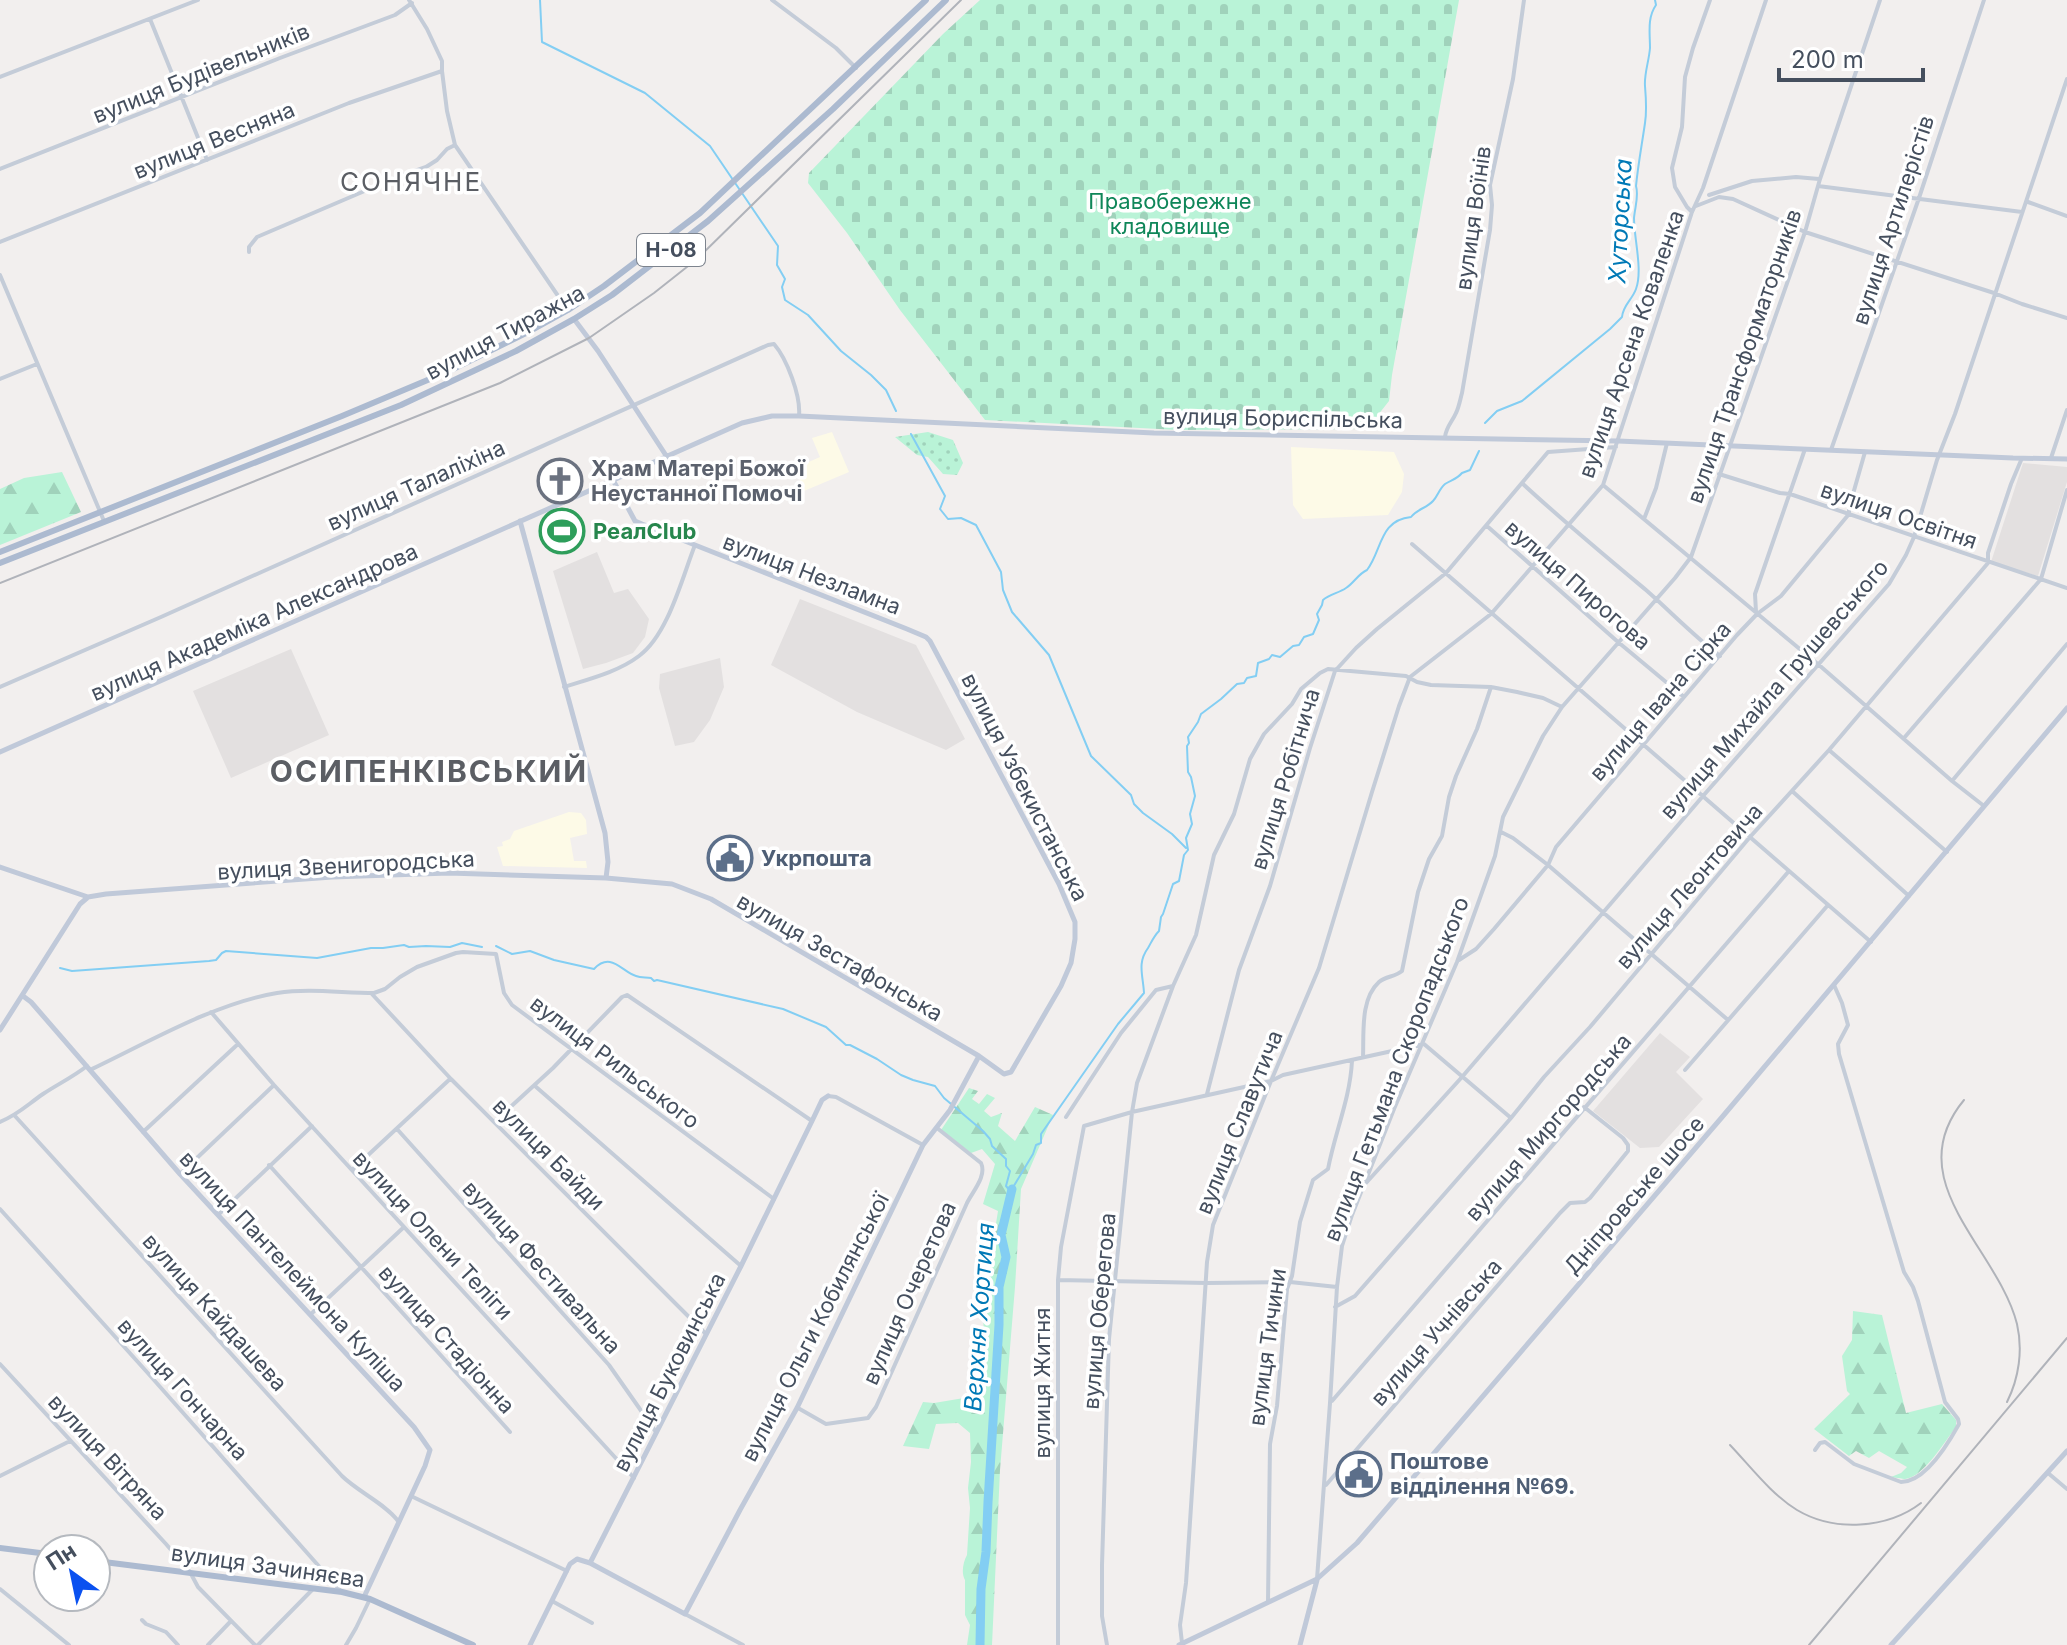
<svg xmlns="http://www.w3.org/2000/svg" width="2067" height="1645" viewBox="0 0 2067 1645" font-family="Inter,sans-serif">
	<defs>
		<pattern id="green-dots" width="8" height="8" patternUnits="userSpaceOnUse" patternTransform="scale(2)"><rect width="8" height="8" fill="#b9f3d7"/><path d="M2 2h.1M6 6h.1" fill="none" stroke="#a0d2bb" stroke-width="1.8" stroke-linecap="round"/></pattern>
		<pattern id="forest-firs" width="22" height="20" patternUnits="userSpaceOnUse" patternTransform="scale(2)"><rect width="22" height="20" fill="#b9f3d7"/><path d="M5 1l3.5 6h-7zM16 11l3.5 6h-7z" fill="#a0d2bb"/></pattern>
		<pattern id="cemetery-stones" width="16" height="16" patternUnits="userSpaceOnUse" patternTransform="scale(2)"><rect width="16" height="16" fill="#b9f3d7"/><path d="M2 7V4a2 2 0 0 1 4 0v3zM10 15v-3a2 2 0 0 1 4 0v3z" fill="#a0d2bb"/></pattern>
	</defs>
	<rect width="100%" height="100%" fill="#f2efee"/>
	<path fill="#fdfae7" d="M832,432L849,472L804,491L795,468L820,457L812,438Z
		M1291,447L1394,452L1404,474L1402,492L1388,515L1303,519L1293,505Z
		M569,812L581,813L586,820L587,834L570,838L574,861H586L587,868L503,866L497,847L503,846L502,842L510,839L514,831Z"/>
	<path fill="#e3e0e0" d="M2023,463L2067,467V482L2038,576L1991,562Z
		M597,552L614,593L628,589L649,619L645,637L633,653L606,663L583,669L553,571Z
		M800,599L916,645L965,739L946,750L857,712L771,665Z
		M291,649L329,735L231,778L193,691Z
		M720,658L724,687L710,720L694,742L675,746L659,688L660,674Z
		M1660,1033L1690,1057L1676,1072L1703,1099L1659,1147L1640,1148L1593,1111Z"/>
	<path fill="url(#green-dots)" d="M928,432L953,440L963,463L957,475L943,474L928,457L917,455L895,437Z"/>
	<path fill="url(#forest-firs)" d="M62,472L81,512L0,545V489L24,478Z
		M969,1088L978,1091L972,1099L979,1104L987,1094L995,1098L984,1111L991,1117L1002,1113L998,1126L1015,1141L1035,1107L1053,1115L1021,1189L1015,1287L1000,1470L992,1645H967L970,1625L965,1615V1580C961,1574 963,1562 967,1555L970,1508L968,1488L971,1462L970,1433L958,1423L936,1424L929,1449L903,1446L923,1402L934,1403L982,1395L987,1360L982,1310L998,1211L983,1204L995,1164L982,1149L971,1153L941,1130Z
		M1853,1311L1882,1315L1906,1413L1942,1404L1956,1420V1427C1945,1441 1924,1477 1905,1479C1904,1479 1892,1477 1891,1477L1901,1473L1907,1467L1879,1451L1869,1458L1856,1451L1849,1456L1814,1429L1850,1394L1847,1391L1842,1356L1852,1340Z"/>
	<path fill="url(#cemetery-stones)" d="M980,0H1459L1392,375L1389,401L1367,429L1178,430L985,420L900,310L847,233L808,183L809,173L943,34Z"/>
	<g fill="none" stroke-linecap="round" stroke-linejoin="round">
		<path stroke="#83cef3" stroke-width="2" d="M540,0L542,42L645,93L710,146L778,246L777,265L785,279L782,287L785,300L808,315L841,351L871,375L886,390L896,411
			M1485,423L1497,411L1522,401L1610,329L1622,317C1623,305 1632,300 1636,289C1643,270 1634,239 1634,218C1635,207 1639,196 1636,186C1638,165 1642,144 1645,123C1647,111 1646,98 1645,86C1644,74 1649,61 1650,48C1650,33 1647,18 1656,5L1655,0
			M911,434L945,496L940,509L948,519L961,518L976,525L1001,572L1003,590L1012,612L1049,655L1091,756L1131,795L1134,804L1143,813L1172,834L1186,848
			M496,946L512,954L530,951L554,960L594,969C611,951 622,972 636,976C641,978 646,977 651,978L654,981L657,980L783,1009L826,1027L846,1045H850L877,1059L901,1075L913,1080L935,1086L944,1098L983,1131L990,1139L992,1146L1006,1159V1166L1010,1171L1006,1186L1011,1192
			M60,968L72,971L209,961L216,960L222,953L226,951L317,958L371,948H383L404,945L409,947L426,946L450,947L462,943L482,947
			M1012,1189L1033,1154L1036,1145L1041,1143V1134L1118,1024L1144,993C1143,975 1137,963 1148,948C1152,941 1154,936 1159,931L1161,917L1163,914L1173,884L1179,881L1184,855L1188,850L1186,838L1192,824L1190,814L1195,796L1191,777L1188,772L1187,746L1189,743L1188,737L1198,722L1201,714L1221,699L1237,684L1244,683L1247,678L1256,676L1258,663L1269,659L1272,655L1280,657L1293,646L1299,645L1304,637L1313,634L1319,620L1317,614L1322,605L1323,600C1330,594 1339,593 1346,588C1354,583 1358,574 1367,570C1382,551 1379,520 1411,517C1417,509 1427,508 1433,501C1438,496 1439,489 1445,484C1451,480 1457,479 1462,473L1470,470L1479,451"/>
		<path stroke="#83cef3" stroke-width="9" d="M980,1645L981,1589L986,1552L988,1502L999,1325V1287L1006,1257L1001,1235L1012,1189"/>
		<path stroke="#c4ccd8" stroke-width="4" d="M409,0L427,29L442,61V71L447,111L455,145L567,309
			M772,0L836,48L856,68
			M150,19L207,160
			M0,77L198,0
			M0,169L280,58L395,15L412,3
			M1818,186L2022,212
			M1709,195L1752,181L1796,177L1819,179
			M2028,202L2067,216
			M1696,206L1719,197L1733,199L1805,232L1994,293L2022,304L2067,318
			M1692,212L1687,207L1675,187L1672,168L1682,127L1685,77L1693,48L1710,0
			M0,242L349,103L442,71
			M249,252V247L257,237L395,178L426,167L437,160L447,149L455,145
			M0,275L104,521
			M0,379L37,364
			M1445,437C1446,427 1452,422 1456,413C1459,407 1460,400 1462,393L1490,230L1492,205L1490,185L1513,79L1524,0
			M1831,450L1919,198L1984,0
			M2051,458L2067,410
			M1719,474L1780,493L1790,494L2067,588
			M1523,484C1563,521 1604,555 1646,590C1671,612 1694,636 1720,656
			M1603,485L1819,665L1952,781L1984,806
			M1644,519L1656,488L1667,443
			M1487,526L1618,642L1684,697
			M1412,544L1871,942
			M1756,612L1755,594L1805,449
			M0,687L161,617L768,345L774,344C787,359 801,396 799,416
			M564,687C589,679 618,672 639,656C668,635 682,578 695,545
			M1904,738L2041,579L2067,490
			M1829,750L1947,852
			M1952,781L2067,644
			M1792,791L1909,896
			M1501,832L1513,838L1548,865L1728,1020
			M1459,960L1476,949L1494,929L1548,865L1556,847L1737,635L1757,614L1781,596L1849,514V508L1865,452
			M371,993L451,1079L706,1334
			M211,1012L274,1085L634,1478
			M1363,1057C1364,1034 1360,999 1379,982C1386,976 1395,977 1402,971L1418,892L1429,859L1442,836L1449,797L1456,776L1477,729L1491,687
			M90,1070C147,1043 215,1003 277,993C309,988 342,993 374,993L385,989L400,977L417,967L456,953L463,952L496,954L504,993L512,1005L774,1199
			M1685,1070L1828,905
			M535,1086L741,1266
			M1207,1094L1239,970L1270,886L1310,748L1335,671L1356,648L1377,629L1446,573L1548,452L1616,447
			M828,1096L836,1097L923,1145
			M15,1116L342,1476C357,1491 387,1505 398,1521
			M1066,1117L1121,1033L1156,990L1173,986L1196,935L1214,855L1234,814L1250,759L1264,734L1292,704L1301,689L1320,673L1328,669L1406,676L1417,682L1431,685L1491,687L1517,692L1543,698L1562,707
			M0,1122C19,1114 27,1105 43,1094C58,1084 73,1077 87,1066
			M494,1122L553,1068L622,997L627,995L812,1121
			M397,1129L609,1365L656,1432
			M143,1132L238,1044
			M269,1165L510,1432
			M352,1170L450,1079
			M180,1174L274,1085
			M1366,1183L1462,1077L1703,796L1889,584L1906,555L1914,537L1937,460L1955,414L2067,79
			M0,1209L146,1371L340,1590
			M219,1214L312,1126
			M1058,1280L1207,1283L1290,1282L1337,1287
			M1335,1307L1355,1296L1511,1118L1544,1077L1590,1027L1750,837L1829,750L1988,563V553L2011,484L2022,458
			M311,1314L404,1227
			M0,1364L166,1544L190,1572L198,1587L255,1645
			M1332,1401L1789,871
			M798,1408L826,1424L868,1418L876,1407L967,1203C973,1191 987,1176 981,1163L937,1128
			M1815,1450L1820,1443L1825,1442L1854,1464L1901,1482C1925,1482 1948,1444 1959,1424L1958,1419L1945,1402L1918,1301L1913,1287L1904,1272L1839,1054L1838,1044L1848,1025L1842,1003L1834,985
			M2048,1473L2067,1489
			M0,1476L70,1441
			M1326,1485L1560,1213L1570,1203L1585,1202L1590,1198L1628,1151V1145L1623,1138L1584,1107
			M411,1496L567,1571
			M1317,1579L1330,1403L1337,1287L1342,1246L1352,1215L1394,1109L1457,962L1495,856L1503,817L1543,736L1562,707L1675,578L1691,557L1805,232L1820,179L1880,0
			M0,1589L69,1645
			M552,1601L592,1623
			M1268,1602L1270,1444L1277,1406L1287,1289L1292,1276L1300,1222L1313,1180L1328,1169C1335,1132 1350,1099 1352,1061
			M685,1614L743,1645
			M142,1620L146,1624L166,1632L178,1645
			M1182,1643L1180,1625L1186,1583L1207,1262L1213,1225L1271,1081L1319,968L1372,792L1399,706L1410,677L1491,614L1603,485L1692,212L1703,188L1766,0
			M208,1645L231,1621
			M258,1645L313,1589
			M346,1645L356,1628L370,1599
			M1058,1645V1280L1061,1247L1084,1126L1132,1112L1271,1081L1283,1075L1424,1044L1511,1118
			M1107,1645L1102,1616V1565L1109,1339L1132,1112L1137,1083L1173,986"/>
		<path stroke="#c0c9d9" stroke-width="5" d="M574,319L598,351L667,457
			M520,521L605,833L608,862L606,878
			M0,752L742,423L772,416H799L1154,433L1618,441L2013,458L2067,459
			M0,867L88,897L106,894L332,877L449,873L606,878L672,884L711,899L979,1056L1004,1074L1011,1072L1061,986L1071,963L1075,939V922L1059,884L930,641L926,637L907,629L642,524L635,521L613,480
			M23,996L31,1002L180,1174L414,1427L430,1450L425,1466L364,1597
			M0,1030L80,904L87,898
			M590,1563L685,1614L740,1510L797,1408L923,1145L950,1110L979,1056
			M530,1645L570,1564L577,1559L590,1563L741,1266L812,1121L822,1100L828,1096
			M1179,1645L1317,1579L1357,1543L1723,1116L2067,708
			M1300,1645L1317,1580
			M1891,1645L2067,1451"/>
		<path stroke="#acbad0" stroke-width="6" d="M0,552L342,416L449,371L532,330L568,310L604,286L700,213L926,0
			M0,563L401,405L516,351L574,319L612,295L708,221L833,109L946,0
			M0,1548L48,1554
			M96,1561L342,1592L370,1599L473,1645"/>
		<path stroke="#b0b3ba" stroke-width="2" d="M0,583L500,383L589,338L654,293L697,259L961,0
			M1964,1100C1897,1181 1998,1248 2017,1324C2023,1350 2019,1378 2007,1402
			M1730,1445C1751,1467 1771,1494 1797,1510C1834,1532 1887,1529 1921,1503
			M1809,1645L2067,1338"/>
	</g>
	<defs>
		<g id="church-ring" transform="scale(2.3)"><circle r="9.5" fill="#fff" stroke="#6b7280" stroke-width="1.5"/><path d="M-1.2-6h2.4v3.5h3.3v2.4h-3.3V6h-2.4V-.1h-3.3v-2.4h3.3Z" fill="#6b7280"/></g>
		<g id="stadium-ring" transform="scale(2.3)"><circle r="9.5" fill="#fff" stroke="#2e9e5b" stroke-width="1.5"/><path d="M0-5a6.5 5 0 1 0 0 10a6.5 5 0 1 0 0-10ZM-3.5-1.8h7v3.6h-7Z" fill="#2e9e5b"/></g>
		<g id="civic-ring" transform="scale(2.3)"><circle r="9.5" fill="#fff" stroke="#5c6f8a" stroke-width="1.5"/><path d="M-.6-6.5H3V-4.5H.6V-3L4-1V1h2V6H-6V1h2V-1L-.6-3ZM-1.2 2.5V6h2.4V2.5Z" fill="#5c6f8a"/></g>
	</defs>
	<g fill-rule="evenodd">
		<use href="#church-ring" x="560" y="481"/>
		<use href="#stadium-ring" x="562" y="531"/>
		<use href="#civic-ring" x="730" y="858"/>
		<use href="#civic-ring" x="1359" y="1474"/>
	</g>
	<g text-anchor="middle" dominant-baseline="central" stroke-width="7" stroke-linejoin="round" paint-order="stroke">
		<rect fill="#fff" stroke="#7d848e" stroke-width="2" x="637" y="234" width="68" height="32" rx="6"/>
		<g font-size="20" font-weight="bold" fill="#454f5e">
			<text x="671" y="250">Н-08</text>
		</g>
		<g font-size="22" fill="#454f5e" stroke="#fff">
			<text transform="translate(201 73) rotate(-22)">вулиця Будівельників</text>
			<text transform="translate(214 140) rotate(-22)">вулиця Весняна</text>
			<text transform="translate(1473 218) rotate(-82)">вулиця Воїнів</text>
			<text transform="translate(1893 220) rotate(-72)">вулиця Артилерістів</text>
			<text transform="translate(505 332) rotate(-28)">вулиця Тиражна</text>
			<text transform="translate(1631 344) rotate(-71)">вулиця Арсена Коваленка</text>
			<text transform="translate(1744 356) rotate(-71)">вулиця Трансформаторників</text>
			<text transform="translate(1283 418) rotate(1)">вулиця Бориспільська</text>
			<text transform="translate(416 485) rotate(-24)">вулиця Талаліхіна</text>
			<text transform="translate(1899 515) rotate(19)">вулиця Освітня</text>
			<text transform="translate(812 574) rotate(21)">вулиця Незламна</text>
			<text transform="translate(1578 585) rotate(41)">вулиця Пирогова</text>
			<text transform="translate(254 622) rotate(-24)">вулиця Академіка Александрова</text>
			<text transform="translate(1774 689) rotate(-49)">вулиця Михайла Грушевського</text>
			<text transform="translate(1660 701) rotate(-49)">вулиця Івана Сірка</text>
			<text transform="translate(1285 779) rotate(-73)">вулиця Робітнича</text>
			<text transform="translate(1025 787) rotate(63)">вулиця Узбекистанська</text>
			<text transform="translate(346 865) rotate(-3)">вулиця Звенигородська</text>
			<text transform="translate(1689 886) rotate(-49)">вулиця Леонтовича</text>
			<text transform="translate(840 957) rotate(30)">вулиця Зестафонська</text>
			<text transform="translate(615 1062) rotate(37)">вулиця Рильського</text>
			<text transform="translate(1396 1069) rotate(-69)">вулиця Гетьмана Скоропадського</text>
			<text transform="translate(1239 1122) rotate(-68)">вулиця Славутича</text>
			<text transform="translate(1548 1127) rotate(-49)">вулиця Миргородська</text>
			<text transform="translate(549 1154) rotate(45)">вулиця Байди</text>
			<text transform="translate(1634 1195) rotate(-49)">Дніпровське шосе</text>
			<text transform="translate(433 1235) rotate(47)">вулиця Олени Теліги</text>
			<text transform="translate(542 1267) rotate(48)">вулиця Фестивальна</text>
			<text transform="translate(293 1271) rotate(47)">вулиця Пантелеймона Куліша</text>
			<text transform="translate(909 1293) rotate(-66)">вулиця Очеретова</text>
			<text transform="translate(1099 1311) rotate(-85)">вулиця Оберегова</text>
			<text transform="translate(215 1312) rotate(48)">вулиця Кайдашева</text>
			<text transform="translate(815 1327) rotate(-63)">вулиця Ольги Кобилянської</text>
			<text transform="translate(1436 1332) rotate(-49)">вулиця Учнівська</text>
			<text transform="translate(447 1339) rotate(48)">вулиця Стадіонна</text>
			<text transform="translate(1267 1347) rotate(-82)">вулиця Тичини</text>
			<text transform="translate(669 1372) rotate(-63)">вулиця Буковинська</text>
			<text transform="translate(1042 1383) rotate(-90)">вулиця Житня</text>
			<text transform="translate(183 1389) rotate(48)">вулиця Гончарна</text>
			<text transform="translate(108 1457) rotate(47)">вулиця Вітряна</text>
			<text transform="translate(268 1566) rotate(8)">вулиця Зачиняєва</text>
		</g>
		<g font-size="22" fill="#0f8659" stroke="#fff">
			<text x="1170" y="201">Правобережне<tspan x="1170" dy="25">кладовище</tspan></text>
		</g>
		<g font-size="22" font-weight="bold" fill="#5b616d" stroke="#fff" text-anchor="start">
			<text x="591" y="468">Храм Матері Божої<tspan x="591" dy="25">Неустанної Помочі</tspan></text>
		</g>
		<g font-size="22" font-weight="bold" fill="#27864d" stroke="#fff" text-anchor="start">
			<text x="593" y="531">РеалClub</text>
		</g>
		<g font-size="22" font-weight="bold" fill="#4e5e75" stroke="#fff" text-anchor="start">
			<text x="761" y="858">Укрпошта</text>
			<text x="1390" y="1461">Поштове<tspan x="1390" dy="25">відділення №69.</tspan></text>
		</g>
		<g font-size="24" font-style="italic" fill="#0079b6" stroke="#fff">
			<text transform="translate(1620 221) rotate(-87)">Хуторська</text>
			<text transform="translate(979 1317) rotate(-86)">Верхня Хортиця</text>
		</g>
		<g font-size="26" letter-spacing="2" fill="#5b5e64" stroke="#fff">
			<text x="411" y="181">СОНЯЧНЕ</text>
		</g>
		<g font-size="30" font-weight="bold" letter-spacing="2" fill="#5b5e64" stroke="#fff">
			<text x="429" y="771">ОСИПЕНКІВСЬКИЙ</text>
		</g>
	</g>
	<g transform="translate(72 1573) rotate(327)"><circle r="38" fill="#ffffff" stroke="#b5b9bf" stroke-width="2"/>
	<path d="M0-6L14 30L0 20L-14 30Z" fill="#0a51f0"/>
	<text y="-12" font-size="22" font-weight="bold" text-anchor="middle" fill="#454f5e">Пн</text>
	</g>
	<path d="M1779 68v12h144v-12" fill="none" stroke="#454f5e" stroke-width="4"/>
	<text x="1791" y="68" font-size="24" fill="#454f5e" stroke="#ffffff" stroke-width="6" paint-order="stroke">200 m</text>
</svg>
